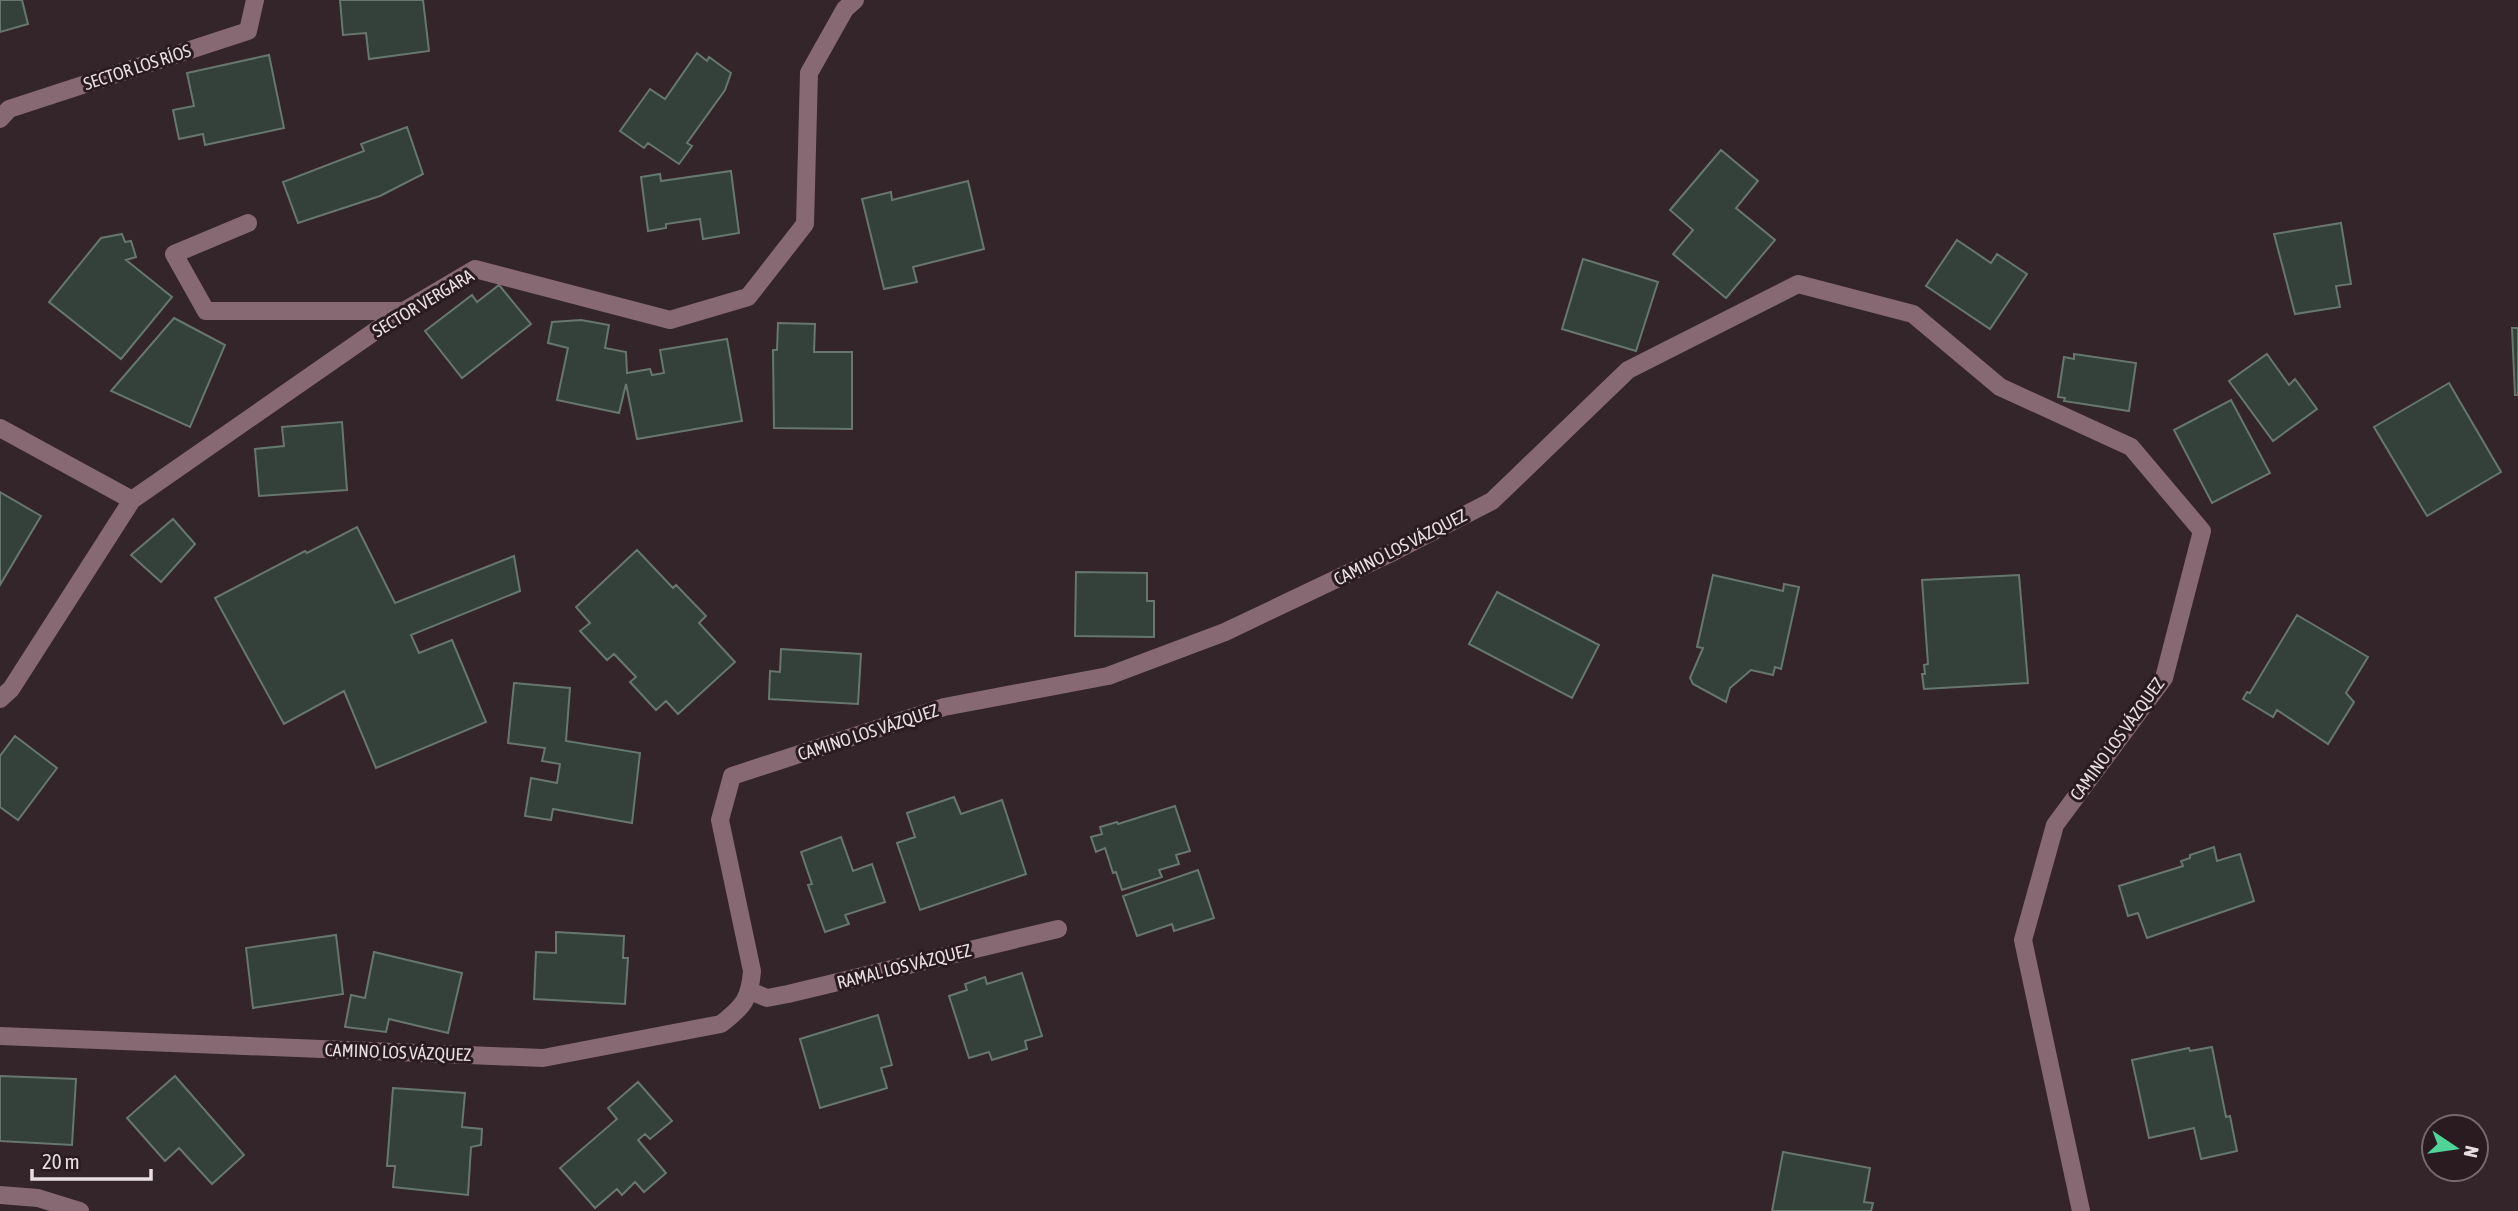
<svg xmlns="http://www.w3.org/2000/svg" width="2518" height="1211" viewBox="0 0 2518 1211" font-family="'Asap Condensed',sans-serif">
	<rect width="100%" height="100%" fill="#33252a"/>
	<path fill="#33413a" stroke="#67776e" stroke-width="2" d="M0,0H22L28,24L0,32Z
		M340,0H423L429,51L369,59L366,33L343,35Z
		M697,53L707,61L709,57L731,73L725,90L687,143L692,146L679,164L648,143L644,148L620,131L650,89L665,99Z
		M269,55L284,128L205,145L203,134L179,139L173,110L194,106L187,73Z
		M407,127L423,174L380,196L298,223L283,182L364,151L361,144Z
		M1721,150L1758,181L1736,208L1775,240L1726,298L1673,254L1693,230L1670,210Z
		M731,171L739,233L703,239L700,219L666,224V228L648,231L641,177L660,174L661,181Z
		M968,181L984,249L913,267L917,282L884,289L862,199L891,192L892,200Z
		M2341,223L2351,284L2336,286L2340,307L2295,314L2274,234Z
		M122,234L125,242L131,241L136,257L126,260L172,297L121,359L49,302L101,238Z
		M1957,240L1991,263L1997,254L2027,274L1990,329L1926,286Z
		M1583,259L1658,282L1636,351L1562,329Z
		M499,285L531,324L462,378L425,331L472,295L477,302Z
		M174,318L225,345L190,427L111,391Z
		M581,320L609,325L605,348L626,352L627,373L650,369L652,375L664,373L660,350L727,339L742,421L637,439L626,384L619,413L557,400L568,348L548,343L552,322Z
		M778,323L815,324L814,352H852V429L774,428L773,350H777Z
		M2512,328H2518V395H2515Z
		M2074,354L2136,363L2129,411L2064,401L2065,398L2058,397L2064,357L2074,359Z
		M2267,354L2289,385L2295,379L2317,409L2273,441L2229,381Z
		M2449,383L2501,472L2427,516L2374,427Z
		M2231,400L2270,473L2212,503L2174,430Z
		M342,422L347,490L259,496L255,449L284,446L282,427Z
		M0,492L41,516L0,585Z
		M173,519L195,544L161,582L131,555Z
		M357,527L395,603L514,556L520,591L411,635L419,653L452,640L486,722L376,768L344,691L284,724L215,598L305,551L307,553Z
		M637,550L673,588L676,585L706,616L699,623L735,662L678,714L666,701L656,710L630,682L636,677L614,654L607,660L580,631L590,623L576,607Z
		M1076,572L1147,573V601H1154V637L1075,636Z
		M1713,575L1783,591L1784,584L1799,587L1781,669L1775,667L1773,675L1751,670L1730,688L1726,702L1693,684L1690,678L1703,648L1697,647Z
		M2019,575L2028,683L1924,689L1922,674H1925L1924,665L1928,664L1922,580Z
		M1497,592L1599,645L1572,698L1469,644Z
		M2297,615L2368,657L2346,693L2354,702L2328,744L2277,710L2273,717L2243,699L2247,692L2250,693Z
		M781,649L861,654L858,704L769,699L770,671L780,672Z
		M514,683L570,688L566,741L640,753L632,823L553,809L551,820L525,816L531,778L557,783L560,764L542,761L545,748L508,743Z
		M15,736L57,768L18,820L0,807V756Z
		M954,797L961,814L1002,800L1026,874L920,910L897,843L915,837L907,813Z
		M1175,806L1190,851L1176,855L1179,864L1159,870L1162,877L1122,890L1116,872L1113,873L1105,848L1096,852L1091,837L1102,834L1100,827L1117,822L1118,824Z
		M841,837L853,871L872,864L885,902L845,915L849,924L825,932L808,885L812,884L801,852Z
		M2214,847L2217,861L2240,854L2254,901L2147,938L2138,913L2128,916L2119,886L2183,866L2181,861L2190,858V855Z
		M1198,870L1214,918L1174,931L1172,924L1137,936L1123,896Z
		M556,932L624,936L623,958H628L625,1004L534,999L536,952L556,953Z
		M336,935L343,994L253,1008L246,948Z
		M374,952L462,973L448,1033L389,1019L386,1032L345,1027L351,995L365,998Z
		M1022,973L1042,1036L1025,1041L1027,1049L992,1060L989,1052L969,1058L949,996L967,990L965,984L985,977L987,984Z
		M878,1015L892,1065L881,1068L887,1088L820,1108L800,1039Z
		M2212,1047L2226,1117L2230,1116L2237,1151L2201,1159L2194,1128L2149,1138L2132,1060L2189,1048L2190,1051Z
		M0,1076L76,1079L72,1145L0,1141Z
		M175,1076L244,1155L212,1184L179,1148L165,1161L127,1118Z
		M638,1082L672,1121L650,1139L645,1134L638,1140L666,1173L644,1192L635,1182L622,1195L617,1189L595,1208L560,1168L617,1119L608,1108Z
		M393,1088L465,1093L462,1127L482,1129L481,1145L471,1147L468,1195L393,1187L395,1166H387Z
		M1783,1152L1870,1168L1864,1202L1873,1203L1871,1211H1772Z"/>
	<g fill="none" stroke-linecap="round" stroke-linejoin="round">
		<path stroke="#876973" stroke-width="18" d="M0,119L9,109L248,31L255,0
			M248,223L174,254L206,311H404
			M0,428L132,500
			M0,699L11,689L132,500L404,311L475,269L670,320L748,297L805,224L809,73L845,9L855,0
			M750,991L767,998L788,994L1058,929
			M0,1036L543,1058L721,1024C743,1007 750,999 752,971L720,820L732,776L944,707L1108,676L1225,632L1393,552L1492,501L1628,370L1798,284L1913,314L2000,387L2131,447L2202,531L2164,678L2055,825L2023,940L2081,1211
			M0,1195L38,1198L80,1211"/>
	</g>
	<g text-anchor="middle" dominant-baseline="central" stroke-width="6" stroke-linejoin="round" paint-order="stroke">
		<g font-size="18" fill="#e8dee1" stroke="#291b20">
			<text transform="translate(137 67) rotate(-18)">SECTOR LOS RÍOS</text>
			<text transform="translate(423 303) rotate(-31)">SECTOR VERGARA</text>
			<text transform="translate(1400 547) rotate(-27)">CAMINO LOS VÁZQUEZ</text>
			<text transform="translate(868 732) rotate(-18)">CAMINO LOS VÁZQUEZ</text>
			<text transform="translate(2117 739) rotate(-54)">CAMINO LOS VÁZQUEZ</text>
			<text transform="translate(904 966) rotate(-14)">RAMAL LOS VÁZQUEZ</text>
			<text transform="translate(398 1052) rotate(2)">CAMINO LOS VÁZQUEZ</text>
		</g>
	</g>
	<g transform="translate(2455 1148) rotate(103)"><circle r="33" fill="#291b20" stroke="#75696d" stroke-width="2"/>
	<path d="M0-5L12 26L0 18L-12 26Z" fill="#4fd399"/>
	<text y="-10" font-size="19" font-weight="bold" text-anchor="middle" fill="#e8dee1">N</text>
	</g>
	<path d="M32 1169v10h119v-10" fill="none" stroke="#e8dee1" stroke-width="3.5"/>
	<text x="42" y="1169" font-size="21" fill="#e8dee1" stroke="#291b20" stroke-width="5" paint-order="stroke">20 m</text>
</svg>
